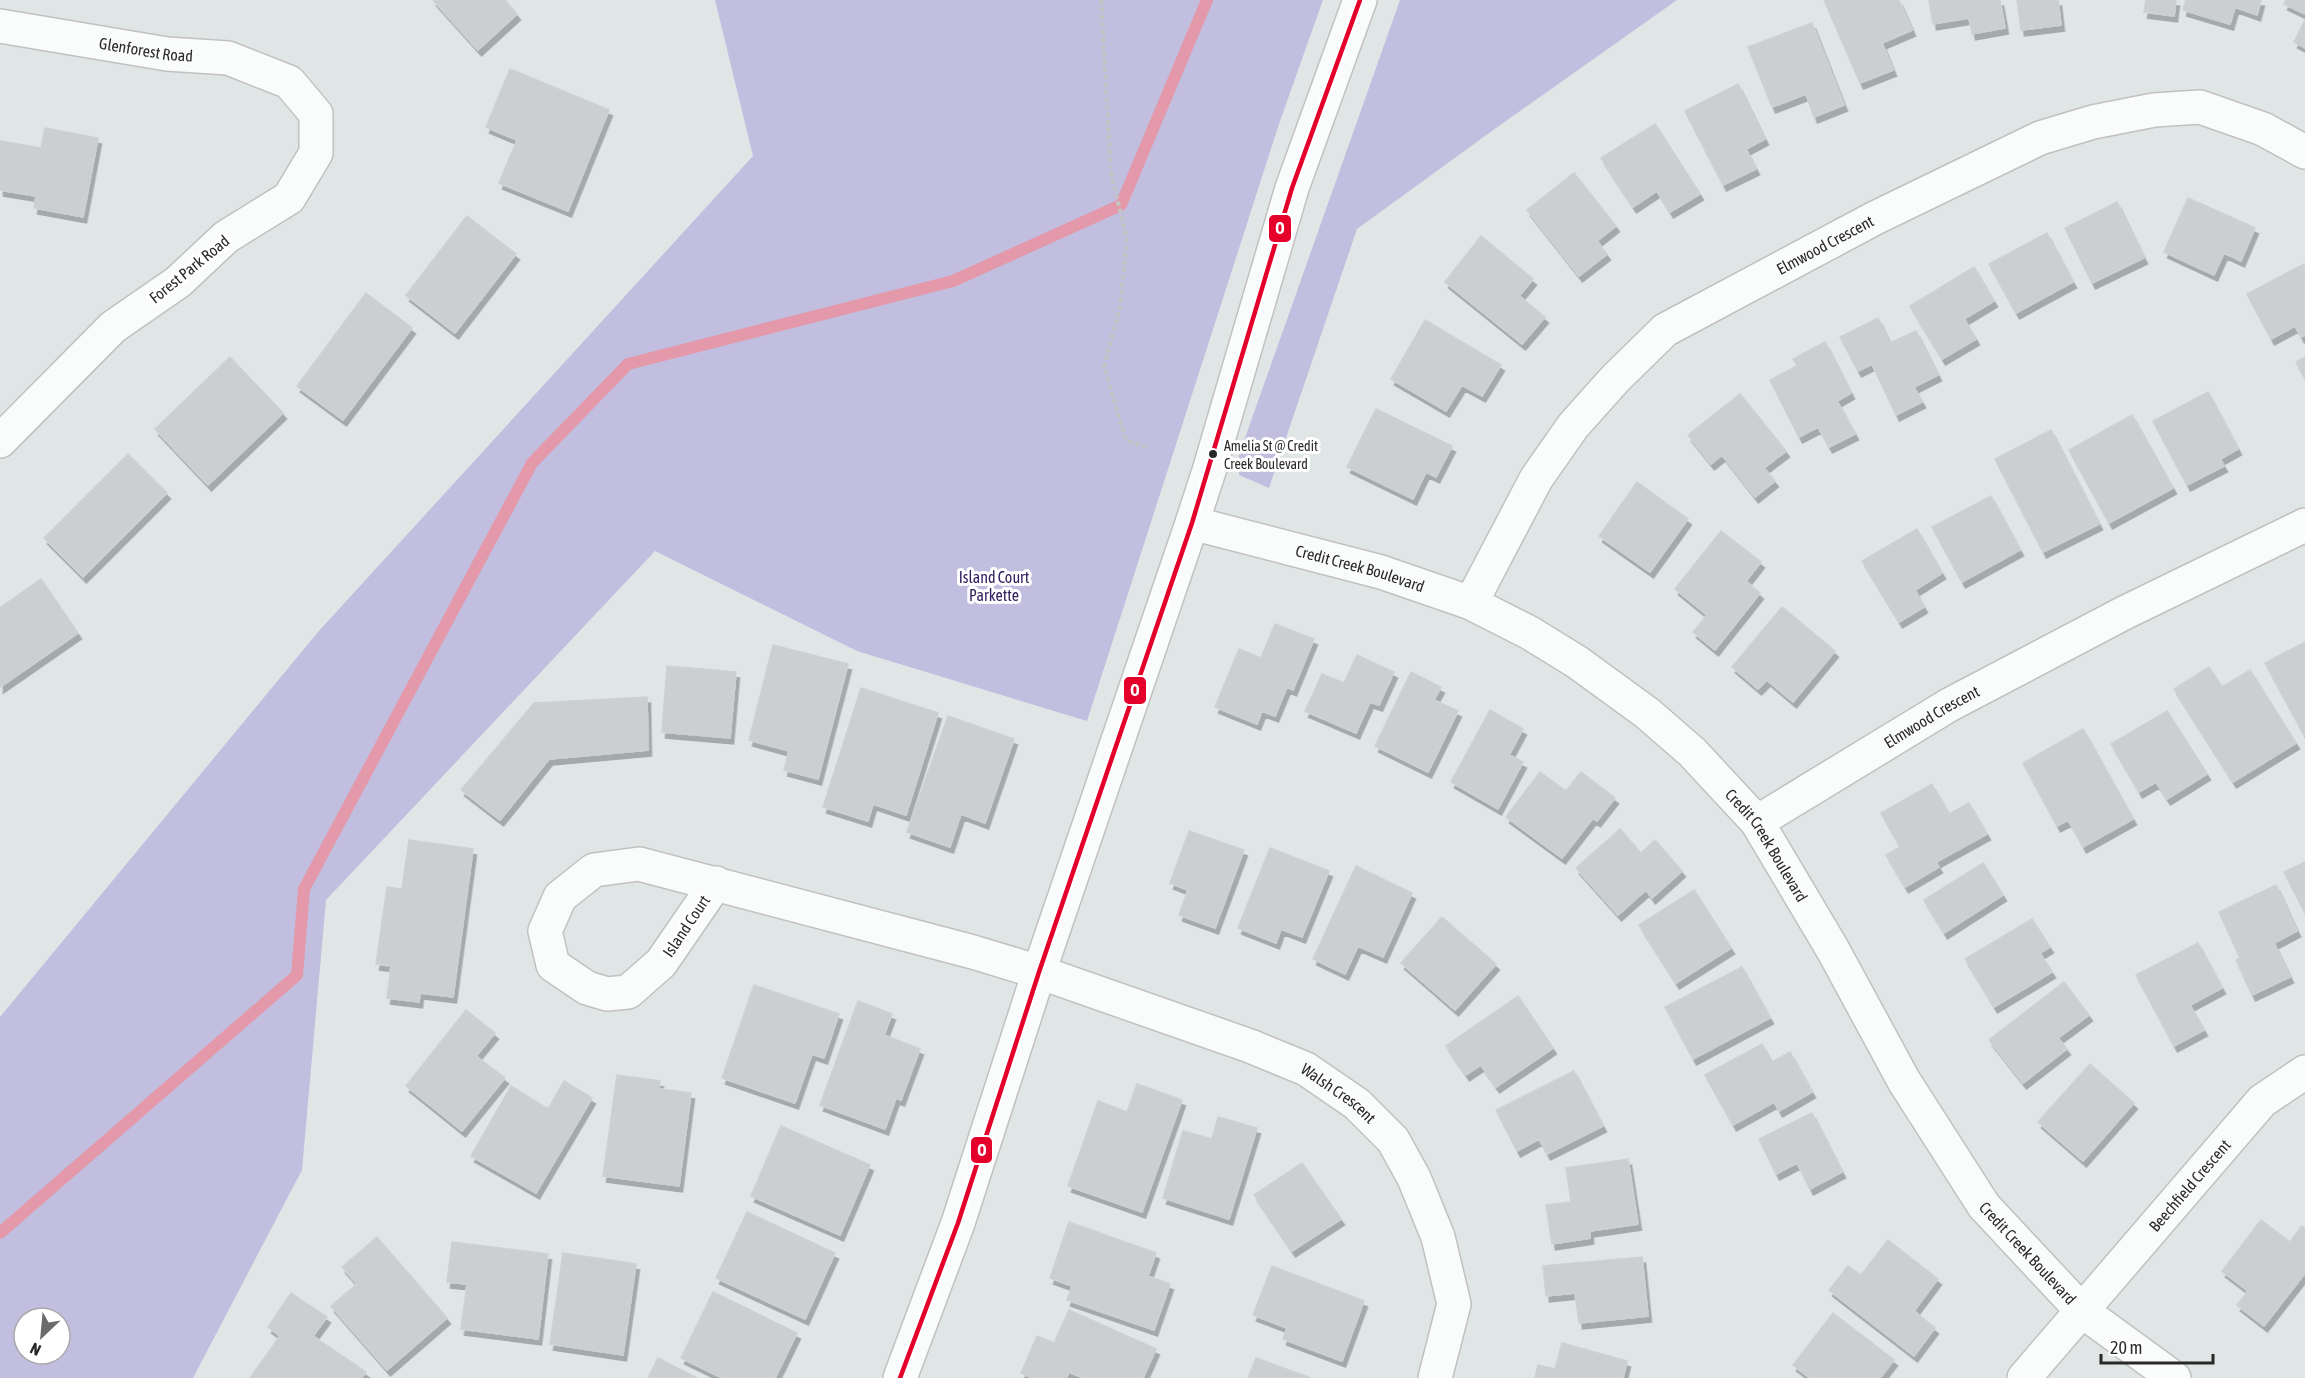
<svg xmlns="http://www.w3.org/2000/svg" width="2305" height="1378" viewBox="0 0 2305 1378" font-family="'Asap Condensed',sans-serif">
	<defs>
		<filter id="shadow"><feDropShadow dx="3.5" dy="6" stdDeviation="0" flood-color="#0004"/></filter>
	</defs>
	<rect width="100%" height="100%" fill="#e0e6e6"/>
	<path fill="#c1bee0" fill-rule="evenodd" d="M715,0H1323L1280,121L1087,721L857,651L655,551L326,900L302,1170L193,1378H0V1017L318,632L753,156ZM24,1318H60V1354H24Z
		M1400,0H1677L1496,128L1357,229L1269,488L1239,475V455Z"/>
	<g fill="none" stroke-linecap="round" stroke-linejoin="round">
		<path stroke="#e399a9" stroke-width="12" d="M0,1233L297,975L304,889L532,463L628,364L953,281L1121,205L1207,0"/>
	</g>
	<path fill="#cbcfd0" stroke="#ccd1d1" stroke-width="1.5" filter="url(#shadow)" d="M433,0H505L517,14L478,50Z
		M1824,0H1899L1912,30L1882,43L1893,70L1860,83Z
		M1929,0H2000L2005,28L1972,34L1969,18L1933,24Z
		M2017,0H2058L2061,25L2021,30Z
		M2146,0H2176L2174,16L2144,12Z
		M2186,0H2261L2257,15L2235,7L2230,24L2183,10Z
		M2286,0H2305V14L2284,4Z
		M2305,20V48L2294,42Z
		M1812,23L1844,105L1814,117L1806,94L1772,107L1748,47Z
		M510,69L609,110L568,211L499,183L517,140L486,127Z
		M1738,84L1765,139L1746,149L1756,169L1723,185L1685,111Z
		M1655,124L1700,194L1670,212L1657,191L1633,207L1601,158Z
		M45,128L98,138L83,217L34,208L36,196L0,190V141L41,148Z
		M1574,173L1616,226L1597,241L1607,254L1579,276L1527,210Z
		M2188,198L2255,228L2241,261L2224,253L2214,275L2164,252Z
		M2117,202L2144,258L2092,283L2065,228Z
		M467,216L516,254L455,333L406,295Z
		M2047,233L2073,282L2016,313L1989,264Z
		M1481,236L1533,279L1519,296L1545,317L1522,344L1445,282Z
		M2304,264L2305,335L2301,337L2295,326L2271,339L2247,294Z
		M1974,267L1994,301L1964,319L1976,339L1942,359L1910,306Z
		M366,293L412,328L343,420L297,386Z
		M1878,318L1890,343L1916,331L1938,375L1914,387L1922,402L1896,415L1872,364L1858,371L1840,337Z
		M1425,320L1501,365L1482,396L1462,385L1446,411L1391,379Z
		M1825,342L1851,393L1837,401L1855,434L1829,447L1818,427L1799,437L1770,380L1797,366L1793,359Z
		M230,357L283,413L208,485L155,429Z
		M2305,357V379L2296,362Z
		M2208,392L2238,449L2220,459L2224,466L2187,485L2153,421Z
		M1740,394L1786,451L1764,468L1775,481L1755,497L1722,455L1711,464L1688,435Z
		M1376,409L1452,446L1436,477L1426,472L1413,499L1347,467Z
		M2132,415L2173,488L2109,523L2069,450Z
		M2051,430L2099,524L2043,552L1995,459Z
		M128,454L167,493L83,577L44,538Z
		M1637,482L1688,519L1650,572L1599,536Z
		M1991,496L2020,550L1962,582L1932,527Z
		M1917,529L1942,573L1915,590L1924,607L1899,622L1862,561Z
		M1721,531L1761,562L1746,581L1760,593L1715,650L1693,632L1707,615L1675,589Z
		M41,579L78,633L0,687V608Z
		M1782,607L1835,651L1793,702L1767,680L1758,689L1732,667Z
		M1275,624L1314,639L1293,690L1287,687L1275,716L1262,711L1257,724L1215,707L1239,649L1261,658Z
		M2305,642V735H2304L2265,663Z
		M773,645L848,664L818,779L784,770L789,751L749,740Z
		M1357,655L1394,672L1379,705L1370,702L1356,733L1305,711L1322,674L1344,683Z
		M667,666L736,672L730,738L662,732Z
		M2209,667L2222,687L2250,670L2296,743L2233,782L2174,689Z
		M1411,672L1441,687L1434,700L1458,711L1428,772L1375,746Z
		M861,688L938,713L906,815L873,804L868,821L823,807Z
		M647,697L648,750L549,759L500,820L461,790L534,703Z
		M1490,710L1523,729L1509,755L1523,762L1498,809L1451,782Z
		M2167,711L2207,774L2167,799L2156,782L2139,792L2111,744Z
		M948,716L1014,739L985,823L961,814L950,847L907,832Z
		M2083,729L2133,819L2083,847L2068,820L2057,826L2023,763Z
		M1540,772L1566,791L1581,772L1615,798L1597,821L1593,818L1562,858L1506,817Z
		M1932,784L1949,814L1969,803L1987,834L1936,862L1939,867L1905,887L1886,855L1900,847L1881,813Z
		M1620,829L1641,853L1655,840L1682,871L1652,898L1646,890L1618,915L1576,868Z
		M1189,831L1244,850L1215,928L1179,915L1188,890L1170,883Z
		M409,840L473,849L453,997L420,993L419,1002L387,998L391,966L376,964L387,887L402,889Z
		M1270,848L1329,871L1302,937L1281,929L1276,943L1238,928Z
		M2305,862V913L2284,872Z
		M1983,863L2003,895L1944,933L1924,900Z
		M1356,866L1412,893L1383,957L1358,946L1345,974L1313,959Z
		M2276,885L2297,931L2274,943L2290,977L2252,995L2236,960L2240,958L2219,912Z
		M1694,890L1731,948L1676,983L1639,925Z
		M1442,917L1496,964L1455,1010L1401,963Z
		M2032,919L2050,947L2040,953L2052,972L1994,1007L1965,959Z
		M2198,943L2222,988L2190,1005L2204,1030L2174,1046L2136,975Z
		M1742,967L1770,1018L1693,1059L1665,1007Z
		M2064,982L2089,1015L2058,1038L2067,1049L2023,1083L1989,1040Z
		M754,985L839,1014L824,1058L812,1054L795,1103L722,1078Z
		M1518,996L1553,1048L1496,1087L1481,1065L1466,1075L1446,1046Z
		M858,1001L892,1014L884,1035L920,1049L901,1100L896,1098L885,1129L820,1105Z
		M466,1010L495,1033L476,1056L505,1078L462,1131L406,1086Z
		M1762,1044L1772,1062L1790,1052L1812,1092L1779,1111L1774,1102L1733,1125L1705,1075Z
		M2090,1064L2134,1103L2083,1161L2038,1122Z
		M1574,1071L1603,1126L1547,1154L1539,1139L1517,1151L1496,1110Z
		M617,1075L660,1081L659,1089L691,1093L679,1186L603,1176Z
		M564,1081L592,1098L536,1193L471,1156L511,1086L548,1109Z
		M1137,1084L1182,1100L1142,1212L1068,1186L1098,1101L1127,1112Z
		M1812,1113L1842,1172L1810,1189L1797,1163L1776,1174L1759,1139Z
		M1218,1117L1257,1128L1229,1219L1163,1198L1183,1131L1212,1139Z
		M781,1126L870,1165L840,1235L751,1196Z
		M1628,1159L1638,1224L1590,1231V1238L1552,1244L1546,1205L1571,1202L1566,1168Z
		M1302,1163L1341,1219L1292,1251L1254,1195Z
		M747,1212L835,1253L805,1319L716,1278Z
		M2261,1220L2290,1242L2302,1226L2305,1229V1273L2264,1326L2237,1305L2248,1291L2222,1271Z
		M1069,1222L1156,1253L1148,1276L1170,1284L1154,1330L1067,1300L1072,1286L1050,1278Z
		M377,1237L447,1318L387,1370L331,1306L357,1284L342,1267Z
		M1888,1240L1938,1279L1914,1311L1935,1328L1914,1356L1829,1290L1848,1266L1861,1275Z
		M452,1242L548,1254L538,1339L461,1329L467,1284L447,1282Z
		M563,1253L636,1264L623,1355L550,1344Z
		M1642,1257L1648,1316L1579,1323L1575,1293L1546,1296L1543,1266Z
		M1272,1266L1364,1301L1342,1361L1283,1339L1287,1328L1253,1315Z
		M713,1292L797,1333L775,1378H722L681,1358Z
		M291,1293L327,1317L313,1336L366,1372L361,1378H250L280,1336L268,1327Z
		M1069,1310L1156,1349L1143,1378H1083L1069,1372L1066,1378H1032L1021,1373L1037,1336L1054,1343Z
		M1833,1313L1894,1360L1880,1378H1810L1793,1365Z
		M1562,1343L1627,1361L1623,1378H1535L1538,1365L1555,1369Z
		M658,1358L697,1378H648Z
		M1256,1358L1311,1378H1248Z"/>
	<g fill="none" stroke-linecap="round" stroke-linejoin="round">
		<g stroke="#c0c1c0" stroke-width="36">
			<g id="minor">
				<path id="s1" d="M0,26L167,54L228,58L289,82L316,114V153L289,198L226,237L178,282L113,327L0,441"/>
				<path id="s2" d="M1192,523L1381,572L1471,603L1530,633L1577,662L1647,713L1692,752L1757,822L1833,950L1904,1081L1984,1206L2082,1311L2174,1378"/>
				<path id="s3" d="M1471,603L1536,479L1573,426L1615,379L1665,330L1875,218L2040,138L2093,122L2154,110L2200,107L2263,129L2305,152"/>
				<path id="s4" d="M1757,822L1949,705L2124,613L2305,525"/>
				<path id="s5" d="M716,883L661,963L628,992L607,994L587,988L553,965L545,931L560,897L594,870L639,864L973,952L1039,972L1250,1046L1306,1069L1357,1104L1393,1140L1414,1178L1438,1237L1454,1304L1435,1378"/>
				<path d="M900,1378L958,1223L1039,972L1192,523L1209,471L1292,188L1360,0"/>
				<path id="s6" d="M2024,1378L2262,1101L2305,1072"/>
			</g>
		</g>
		<path stroke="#c3c4c4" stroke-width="4" stroke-dasharray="4.5 3" stroke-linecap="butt" d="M1101,0L1111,173L1127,239L1120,307L1104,367L1126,440L1146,448"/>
		<use href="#minor" stroke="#fafbfb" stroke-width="33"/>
		<g stroke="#fff" stroke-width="9">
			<path id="bus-1" d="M900,1378L958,1223L1039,972L1192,523L1292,188L1360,0"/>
		</g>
		<use href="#bus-1" stroke="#e4002b" stroke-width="4.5"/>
	</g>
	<circle fill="#292929" stroke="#fff" stroke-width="2" cx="1213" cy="454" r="5"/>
	<g text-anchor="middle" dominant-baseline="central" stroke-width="6" stroke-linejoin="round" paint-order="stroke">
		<g font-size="14" fill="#292929" stroke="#fff" text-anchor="start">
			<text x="1224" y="446">Amelia St @ Credit<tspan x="1224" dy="18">Creek Boulevard</tspan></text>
		</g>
		<g font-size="16" fill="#292929" stroke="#fff">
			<text stroke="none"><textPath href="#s1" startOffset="148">Glenforest Road</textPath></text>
			<text stroke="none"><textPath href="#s3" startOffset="519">Elmwood Crescent</textPath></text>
			<text transform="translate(189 269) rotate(-39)">Forest Park Road</text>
			<text stroke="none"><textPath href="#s2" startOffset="174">Credit Creek Boulevard</textPath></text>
			<text stroke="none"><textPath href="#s4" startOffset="204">Elmwood Crescent</textPath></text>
			<text stroke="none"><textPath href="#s2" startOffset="678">Credit Creek Boulevard</textPath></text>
			<text transform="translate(686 926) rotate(-56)">Island Court</text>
			<text stroke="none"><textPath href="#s5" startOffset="1124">Walsh Crescent</textPath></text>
			<text stroke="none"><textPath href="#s6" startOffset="254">Beechfield Crescent</textPath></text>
			<text stroke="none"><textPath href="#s2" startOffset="1164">Credit Creek Boulevard</textPath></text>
		</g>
		<g font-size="16" fill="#342060" stroke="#fff">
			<text x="994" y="577">Island Court<tspan x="994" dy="18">Parkette</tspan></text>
		</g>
	</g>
	<g stroke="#fff" stroke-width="2">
		<rect x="1268" y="214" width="24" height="29" rx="6" fill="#e4002b"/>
		<rect x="1123" y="676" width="24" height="29" rx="6" fill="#e4002b"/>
		<rect x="970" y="1136" width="23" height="28" rx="6" fill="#e4002b"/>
	</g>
	<g font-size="16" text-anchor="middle" font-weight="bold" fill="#fff">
		<text x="1280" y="234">O</text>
		<text x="1135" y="696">O</text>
		<text x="982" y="1156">O</text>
	</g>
	<g transform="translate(42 1336) rotate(206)"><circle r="28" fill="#ffffff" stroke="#a9a9a9" stroke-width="1.5"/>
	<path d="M0-4.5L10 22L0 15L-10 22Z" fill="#696b6b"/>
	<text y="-9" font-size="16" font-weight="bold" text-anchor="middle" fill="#292929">N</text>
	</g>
	<path d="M2101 1354v9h112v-9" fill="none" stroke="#292929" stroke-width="3"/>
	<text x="2110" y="1354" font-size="18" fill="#292929" stroke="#ffffff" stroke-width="4.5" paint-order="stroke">20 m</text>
</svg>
